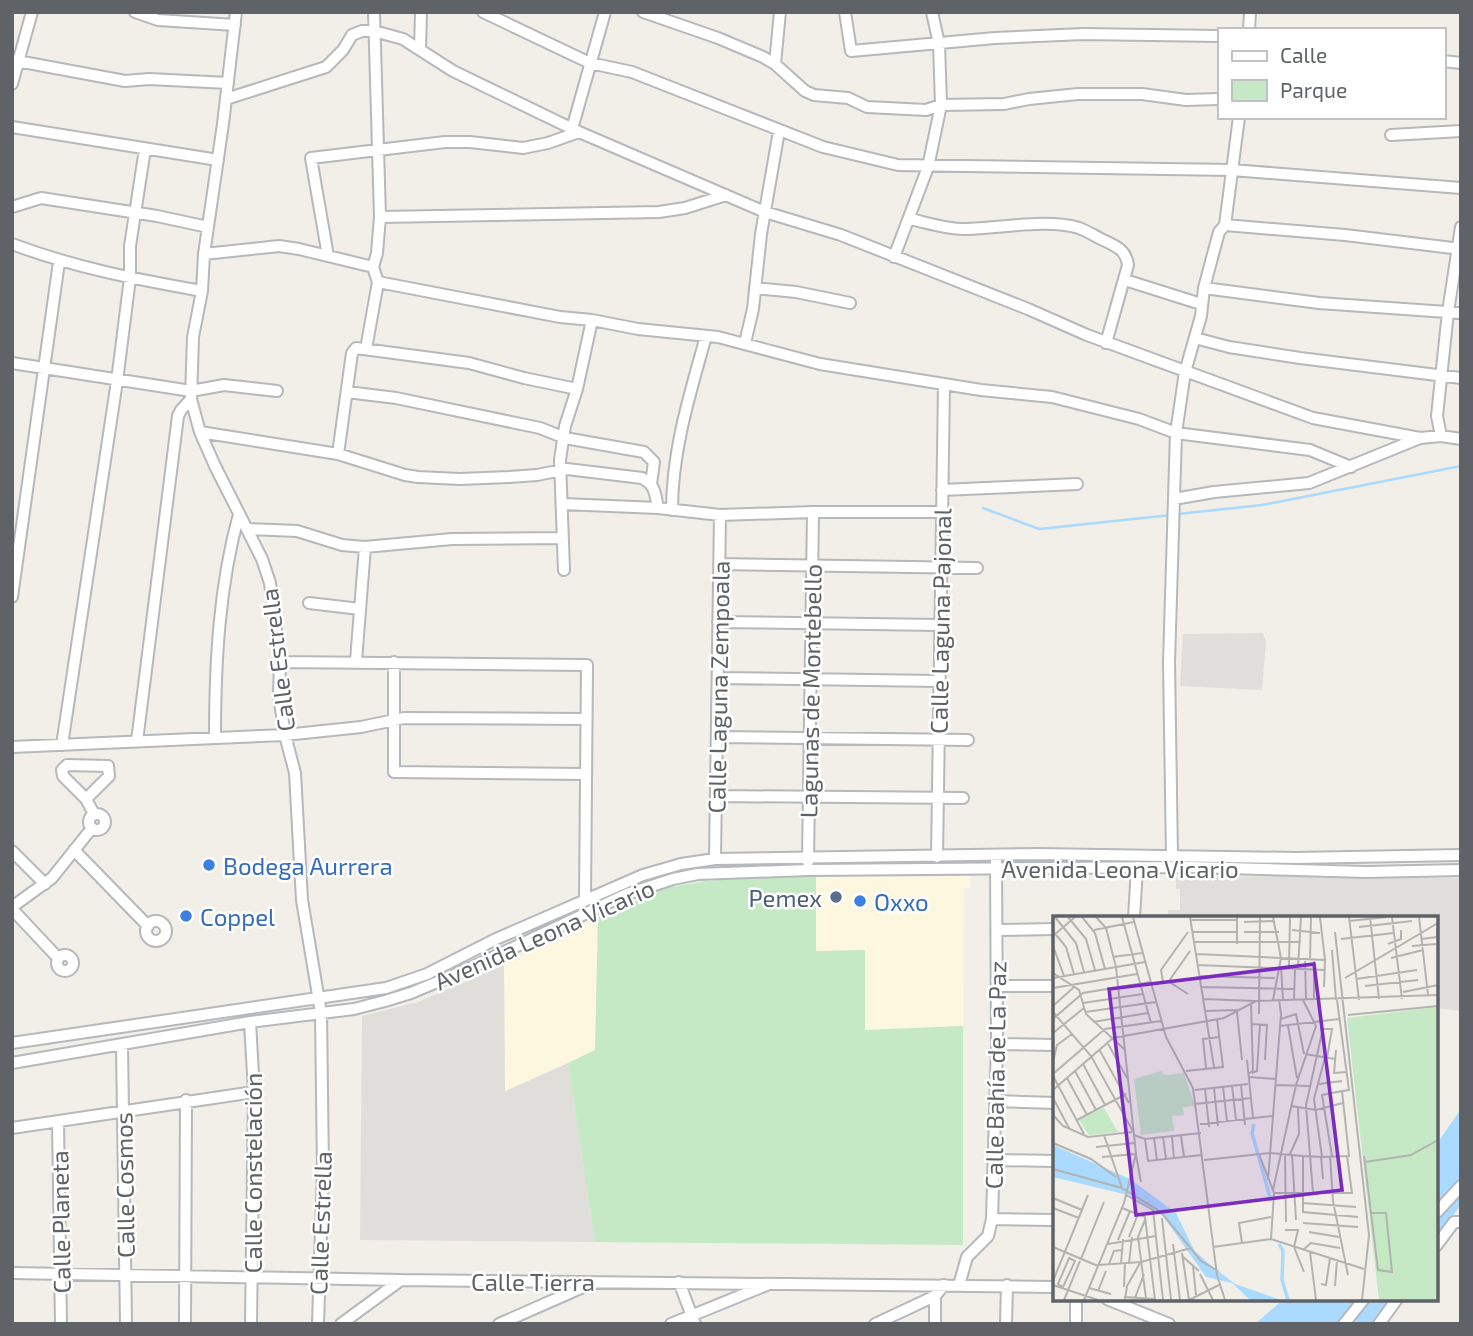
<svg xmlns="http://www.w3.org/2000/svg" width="1473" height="1336" viewBox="0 0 1473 1336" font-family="'Exo 2',sans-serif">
	<rect width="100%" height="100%" fill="#f1efe8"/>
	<path fill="#fef7e0" d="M970,876V888H964L963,1026L865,1030V951H816V877Z
		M598,917L595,1051L505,1092L504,965Z"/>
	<path fill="#e0deda" d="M1263,633L1266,642L1262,690L1180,686L1183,634Z
		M1265,876L1461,878V1011L1436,1008V918H1168V910H1180V889H1176V878Z
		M504,965L505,1091L568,1063L595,1242L360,1240L362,1016L418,1002Z"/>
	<path fill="#c5e8c5" d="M764,877H816V951L865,950V1030L963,1026V1245L595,1242L568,1063L595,1050L598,917L666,888L706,881Z"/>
	<path fill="#aadaff" d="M1461,1109V1204L1436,1241V1145Z
		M1284,1299H1393L1375,1324H1255Z"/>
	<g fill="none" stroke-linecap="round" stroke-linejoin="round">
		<path stroke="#aadaff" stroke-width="2.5" d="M983,508L1039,529L1171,515
			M1178,514L1262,505L1461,466"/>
		<g stroke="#b5b8bc" stroke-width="14">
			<path id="minor" d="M135,12L158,20L235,25
				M236,12L223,124L204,254L202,291L193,337L191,399L200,432L215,466L262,559L270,583L275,622L280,662L279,696L285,735L295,773L302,900L321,1013L323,1170L318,1324
				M374,12L380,217L377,253L373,267L378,282L560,317L592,320L638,329L718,337L820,364L981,390L1052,397L1139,419L1176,433L1310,450L1351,467
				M483,12L590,63L632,72L823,147L898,165L1232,170L1461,188
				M643,12L718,38L763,57L775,64L805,91L814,95L848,98L867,107L926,110L941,105L1004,104L1029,99L1078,94H1142L1186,100L1219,99
				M845,12L851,51L995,38L1083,34L1219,36
				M1249,30L1250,12
				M420,50L421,12
				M12,60L125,81L149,79L228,83
				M1443,61L1461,63
				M775,64L780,12
				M12,84L32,12
				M226,99L326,67L343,50L352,35L362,31H374L403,39L453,71L579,132L765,212L841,235L1028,309L1087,335L1313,418L1420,438
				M12,127L218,160
				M572,129L605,12
				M1391,135L1461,131
				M12,207L41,198L157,216L208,227
				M380,217L659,212L685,208L726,195
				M910,219C928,223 946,229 964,229C998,229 1046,218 1079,228C1087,231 1095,236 1103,240C1116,246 1126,250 1128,265L1106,343
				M1225,225L1345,235L1461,249
				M12,244C76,268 135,279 202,291
				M204,254L279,246L299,249L373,267
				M328,256L311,158L445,142H470L523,148L548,143L579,132
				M894,257L928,167L941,105L939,44L932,12
				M1125,280L1201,304
				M755,288L796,292L850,303
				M1204,288L1319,303L1461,313
				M1195,338L1229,347L1300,358L1461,378
				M745,343L753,309L761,234L779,131
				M366,349L378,282
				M12,363L191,391L224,385L277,391
				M347,392L396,398L540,428L565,438L644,452L654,462L651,484
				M200,432L338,454L405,475L418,477L460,479L509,477L537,475L567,469L642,478C656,485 655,495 658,508
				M1441,436L1437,416L1448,312L1461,227
				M338,454L352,353L356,348L469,363L524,378L577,389
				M942,490L1077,484
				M1174,499L1214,492L1309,483L1420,438L1441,436L1461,439
				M563,504L658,508L720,515L813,512H941
				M672,510C672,450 690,394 706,336
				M248,529L297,531L342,545L365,547L452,539L563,538
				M719,564L977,568
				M564,570L560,460L565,426L577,389L592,320
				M12,597L59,262
				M309,603L360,609
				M718,622L940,625
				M356,661L365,547
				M280,662L587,665L585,901
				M394,662V772L586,774
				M718,678L939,681
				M717,737L968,740
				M215,738C215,663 219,586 239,514
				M137,741L178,416L181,410L191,399
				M62,745L117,381L130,278V246L145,149
				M12,747L285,735L361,727L404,718L586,719
				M716,796L963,798
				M86,799L109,776L108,766L67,765L62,770L63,776L86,799L94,814
				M89 822a8 8 0 1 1 16 0a8 8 0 1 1-16 0Z
				M74,850L148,926
				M12,851L45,884
				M937,857L944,385
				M1172,857L1169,662L1176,433L1185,372L1201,316L1204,288L1219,232L1225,225L1239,117
				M715,859L720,515
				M808,862L813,512
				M12,907L52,878L92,828
				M12,909L58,958
				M1134,918L1137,867
				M146 931a10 10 0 1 1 20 0a10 10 0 1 1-20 0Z
				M997,930L1055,929
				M57 963a8 8 0 1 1 16 0a8 8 0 1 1-16 0Z
				M997,986H1055
				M250,1022L254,1092L251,1324
				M12,1043L386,988L427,974L496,939L643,875L681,864L715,859L1039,854L1295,858L1461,855
				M997,1044L1055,1045
				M122,1045L126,1324
				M12,1063L250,1022L354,1009L385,1001L411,993L466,970L627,894L673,879L698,874L808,870L1190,867L1366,872L1461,870
				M995,1101L1055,1103
				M58,1121L61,1324
				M12,1128L254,1092
				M994,1160L1055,1161
				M1436,1213L1461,1186
				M992,1219L1055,1220
				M1436,1246L1454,1222H1461
				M12,1273L401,1280L1055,1287
				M679,1282L695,1324
				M959,1285L967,1257L988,1236L992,1219L997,1044L996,861
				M1107,1299L1169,1324
				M185,1324L186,1100
				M341,1324L401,1280
				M499,1324L590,1284
				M671,1324L769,1284
				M875,1324L935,1296L944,1285
				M935,1324V1296
				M1006,1324L1007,1285
				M1076,1324V1299
				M1344,1324L1364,1299
				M1379,1324L1397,1299"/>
		</g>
		<use href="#minor" stroke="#fff" stroke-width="10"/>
	</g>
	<g fill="#3f7fe0" stroke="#fff" stroke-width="2.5">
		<circle cx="209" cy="865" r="7"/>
		<circle cx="860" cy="901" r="7"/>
		<circle cx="186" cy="916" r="7"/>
	</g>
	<circle fill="#5c6f8a" stroke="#fff" stroke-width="2.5" cx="836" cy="897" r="7"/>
	<g text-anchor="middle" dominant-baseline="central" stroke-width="5" stroke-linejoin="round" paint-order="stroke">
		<g font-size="24" fill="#5f6368" stroke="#fff">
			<text transform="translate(940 621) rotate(-89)">Calle Laguna Pajonal</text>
			<text transform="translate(277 660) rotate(-97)">Calle Estrella</text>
			<text transform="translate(718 687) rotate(-89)">Calle Laguna Zempoala</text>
			<text transform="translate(810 691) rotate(-89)">Lagunas de Montebello</text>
			<text x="1120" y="868">Avenida Leona Vicario</text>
			<text transform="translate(544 934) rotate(-24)">Avenida Leona Vicario</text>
			<text transform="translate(995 1075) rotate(-89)">Calle Bahía de La Paz</text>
			<text transform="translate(252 1173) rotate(-90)">Calle Constelación</text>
			<text transform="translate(124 1185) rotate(-91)">Calle Cosmos</text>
			<text transform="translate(60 1222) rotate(-91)">Calle Planeta</text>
			<text transform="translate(320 1223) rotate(-88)">Calle Estrella</text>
			<text x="533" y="1281">Calle Tierra</text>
		</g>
		<g font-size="24" fill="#366cbe" stroke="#fff" text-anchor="start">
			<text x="223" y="865">Bodega Aurrera</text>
			<text x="874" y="901">Oxxo</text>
			<text x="200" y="916">Coppel</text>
		</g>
		<g font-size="24" fill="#4e5e75" stroke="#fff" text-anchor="end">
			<text x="822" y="897">Pemex</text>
		</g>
	</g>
	<g transform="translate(1053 916)">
		<rect width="385" height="385" fill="#f1efe8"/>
		<path d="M385,91V384H326L294,102ZM108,155L111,159L131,157L142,190L130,191L131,199L119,200L121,215L88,219L81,163ZM51,192L65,216L36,219L26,204Z" fill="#c5e8c5"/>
		<path d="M0,229L77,263L123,297L141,334L155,347L182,368L228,384H197L179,367L153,361L110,300L75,279L0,261Z" fill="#aadaff"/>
		<path fill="none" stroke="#aadaff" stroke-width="3.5" d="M201,208L199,217L218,285M226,328L230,335L229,364L235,384"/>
		<path fill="none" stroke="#b3b3b1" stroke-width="2" d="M2,1L23,27L31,56M15,1L33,23L42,54M29,1L42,17L52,53M69,1L98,107M80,1L113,121L140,172L164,359L172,384M137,1L161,151M267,1L272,44M296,1L306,84M317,1L326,83M339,1L349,83M366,1L375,79M137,4H184M296,5L334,1M191,6L221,5M306,11L359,5M41,14L81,6M239,14L267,17M0,15L13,31L21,58M139,16H184M191,16H226M282,16L316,319L309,384M0,20L22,1M288,23L341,17M368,23L384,21V12M141,26H248M184,28V1M335,28L348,23V14M0,30L11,60M359,30L383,28M279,34L283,84M143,38L272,44L271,71M60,41L89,37M252,42L253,84M257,42L258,1M338,42L370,34M261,43V84M144,49L272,54M228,50L230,84M236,50L237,1M245,51L248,1M0,57L26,74L33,98L71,133M146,60L222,62M0,62L92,46M292,62L385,7M303,63L364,54M115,65L135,78M116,65L137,35M110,66L108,54L135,16M312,70L365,64M148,71L241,73M0,72L84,58M350,76L385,69M150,83L203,85M220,84L228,42L220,1M241,84L242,51M284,84L296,174L290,175M30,87L90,78M0,90L21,71M152,95L186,94M0,96L38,140L81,217M32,96L103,86M184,96L189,144M206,98L207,1M295,99L385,90M0,103L30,77L97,66M228,103L243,98L251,138M40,106L95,97M198,108L214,109L212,144M227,110L286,103M235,110L244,162M269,113H279L274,142M0,117L31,92M54,126L74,162M46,133L76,187M283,134L281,157L294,156M252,138L282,143M194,144L200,202M0,146L4,129L19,118M30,148L52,189M153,152L150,123L167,121M22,155L43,194M133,155L170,151L164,103M199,157L204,155L207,108M0,158L52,113L108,105M195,158L200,155L198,87M0,160L31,218M196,161L223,163M14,162L34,199M266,168L289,165M188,169L192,209M222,169L256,170M179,170L183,204M170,171L174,205M161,172L165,210M152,173L156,211M0,174L60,122L171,102L203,85L385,79M142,174L195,168M278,177L290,276M0,182L16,212M142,188L198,182M238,190L263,194L290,187M0,199L10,210L35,221L79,216M24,204L73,178M147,208L220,200M51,219L69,272L108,296L148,345L165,355M81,219L92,223L148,217M128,220L131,241M110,221L113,243M119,221L121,242M101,222L104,244M92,223L95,245L149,239M0,227L38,243L63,261M43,231L82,227M206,238L221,277L218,323M232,238L233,306M237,238L246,218L245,192M239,238L243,304M83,239L88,266M250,240V296L305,301M268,240L270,263M277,240L280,285L295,359M311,240L325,354L339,356L333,297H318M49,241L83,238M269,241L261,183L272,141M151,244L217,237L250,240L269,241L296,240L289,175L269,179L279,240M312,246L358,239L385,224M0,253L69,272M215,264L228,98L226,84M220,274L243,169L263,110L250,84M221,277H299L294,240M260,277L253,189L270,112M73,279L100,294L110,384M0,282L29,294M250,287L303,291M0,292L26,302M69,292L92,301L102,384M109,302L118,384M92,304L85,321L93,382M250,307L305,311M232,314H245L241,331L251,356M256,316L286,321M76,321L85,298M65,324L77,295M189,327L186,307L218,301M55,328L103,320M120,328L127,384M0,331L45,350M160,331L218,323L311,353M250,334L258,327L287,332M257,336L263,384M129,337L136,384M129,340L146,355M16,342L22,345L10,371L5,368ZM28,343L51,286M76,347L79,321M56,348L61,335L69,334M68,348L70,323M45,349L88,346L138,332M140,350L143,379M147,358L160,384M0,365L35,279M268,368L273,369L277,342M0,369L45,384M282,370L284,344M71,371L72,347M36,372L58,378M45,375L53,355M71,381L102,383M82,382L91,358M11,384L27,345M31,384L71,287L83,238L63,51L53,12L43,1M72,384L74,370L87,347M136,384L166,369"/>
		<path fill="#7b2cbf" fill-opacity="0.15" stroke="#7b2cbf" stroke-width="3.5" d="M261,48L289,274L83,299L56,73Z"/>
		<rect width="385" height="385" fill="none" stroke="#5f6368" stroke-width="3.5"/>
	</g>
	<rect width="1473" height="1336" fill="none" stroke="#5f6368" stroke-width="28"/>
	<rect x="1218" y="28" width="228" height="91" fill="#ffffff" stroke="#bfc1c3" stroke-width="2"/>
	<rect x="1232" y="51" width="35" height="10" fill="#ffffff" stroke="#bfc1c3" stroke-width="2"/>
	<text x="1280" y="63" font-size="21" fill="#5f6368">Calle</text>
	<rect x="1232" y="80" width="35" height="21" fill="#c5e8c5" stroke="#bfc1c3" stroke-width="2"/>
	<text x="1280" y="98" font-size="21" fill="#5f6368">Parque</text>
</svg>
